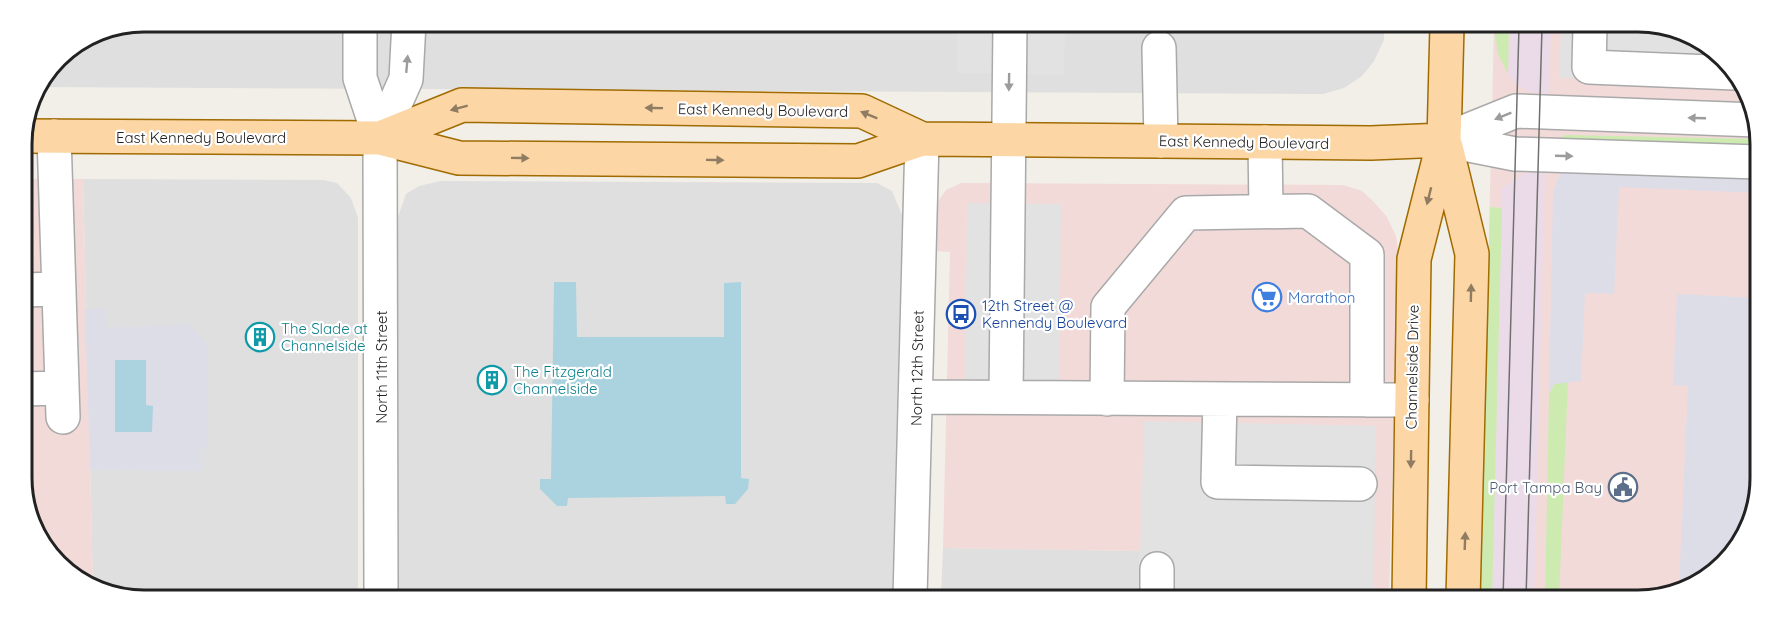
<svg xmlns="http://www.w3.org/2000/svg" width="1781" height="621" viewBox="0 0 1781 621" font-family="Quicksand,sans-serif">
	<rect width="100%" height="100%" fill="#f2efe9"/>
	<path fill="#e0dfdf" d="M143,21L1384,26V40L1374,61L1362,76L1344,88L1323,94L35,87L62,52L97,30Z
		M83,179L324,180L337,183L351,198L358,218V595L104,594L93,586Z
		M440,181L877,183L892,191L902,215L892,597L396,595L397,220L406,194L419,186Z
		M943,548L1140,551L1139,598L941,597Z"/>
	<path fill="#f2dad9" d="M1494,27H1677L1730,63L1759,127L1754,517L1712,575L1646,600L1480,599Z
		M22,179H83L93,586L51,558L23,501Z
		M961,183L1343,185L1362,191L1373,201L1387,217L1396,236L1398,251L1389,599L1139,598L1140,551L943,548L950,252L935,251V211L938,201L946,190Z"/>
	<path fill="#ebdbe8" d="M1509,27H1551L1549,94L1527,91L1513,82L1508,74Z
		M1545,169L1534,599H1492L1502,188L1524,174Z"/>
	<path fill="#cdebb0" d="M1494,27H1509L1508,74L1498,54Z
		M1565,135L1759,139V148L1560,139Z
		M1490,207L1502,208L1492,599H1480Z
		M1568,381L1559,599H1545L1549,394L1554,384Z"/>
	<path fill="#e2e2e2" d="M957,24L1065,25L1064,75L957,73Z
		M1561,27H1677L1730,63L1740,86L1559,78Z
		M967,203L1061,204L1059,384L965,383Z
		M1144,421L1375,426L1374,599L1139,598Z"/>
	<path fill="#dddde8" d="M1562,170L1758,174V193L1619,187L1614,294L1585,293L1581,381L1554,384L1549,394L1553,191Z
		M1677,294L1757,298L1754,517L1712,575L1679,587L1688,386L1673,385Z
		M85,309H105L106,328L189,324L208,346V449H200L201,471L90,470Z"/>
	<path fill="#aad3df" d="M554,282H576L577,337H724V283L741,282V478L749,479L748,489L735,504H726L725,496L568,498L567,506H557L540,489V479H551Z
		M115,360H146V405L153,406L152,432H115Z"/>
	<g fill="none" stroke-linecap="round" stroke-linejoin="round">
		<g stroke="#a9a9a9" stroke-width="36">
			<path id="minor" d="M360,22V78L380,138L381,595
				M1590,27L1589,67L1735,73
				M1159,48L1161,141
				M54,136L63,417
				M380,138L406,79L409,22
				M1444,140L1516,111L1756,120
				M1444,140L1515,154L1758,162
				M1265,142L1266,211
				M22,290L59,289
				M23,389L62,388
				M916,397L1412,400
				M1006,397L1010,25
				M1107,399L1108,307L1186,213L1308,211L1367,255V400
				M1220,400L1218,482L1360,484
				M910,597L922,139
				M1157,598V569"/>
		</g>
		<g stroke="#a06b00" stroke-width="36">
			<path id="major" d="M21,136L380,138L459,158L858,161L922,139L1371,143L1444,140
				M380,138L462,105L862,111L922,139
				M1446,147L1472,254L1463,599
				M1409,599L1414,259L1444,140L1447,26"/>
		</g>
		<use href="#minor" stroke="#fff" stroke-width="33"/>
		<use href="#major" stroke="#fcd6a4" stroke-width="33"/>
		<path stroke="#707070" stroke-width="1.5" d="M1503,599L1519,27
			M1526,599L1542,27"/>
	</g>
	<defs><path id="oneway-solid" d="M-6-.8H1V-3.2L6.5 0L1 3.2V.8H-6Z" transform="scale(1.5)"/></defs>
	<g fill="#9c9c9c">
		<use href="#oneway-solid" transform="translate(407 64) rotate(-85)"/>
		<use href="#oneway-solid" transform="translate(1009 82) rotate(91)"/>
		<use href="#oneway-solid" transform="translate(1503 116) rotate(158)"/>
		<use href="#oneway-solid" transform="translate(1697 118) rotate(-178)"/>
		<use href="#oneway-solid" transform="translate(1564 156) rotate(2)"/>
	</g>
	<g fill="#8f7c63">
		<use href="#oneway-solid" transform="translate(459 108) rotate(165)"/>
		<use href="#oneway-solid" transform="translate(654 108) rotate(-179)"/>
		<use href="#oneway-solid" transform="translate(869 115) rotate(-158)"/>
		<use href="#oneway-solid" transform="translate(520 158) rotate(1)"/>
		<use href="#oneway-solid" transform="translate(715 160) rotate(1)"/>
		<use href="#oneway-solid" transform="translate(1429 196) rotate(104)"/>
		<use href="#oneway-solid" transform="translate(1471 293) rotate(-89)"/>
		<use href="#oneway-solid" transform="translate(1411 459) rotate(91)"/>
		<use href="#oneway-solid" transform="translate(1465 541) rotate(-88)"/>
	</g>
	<defs>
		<g id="supermarket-ring" transform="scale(1.5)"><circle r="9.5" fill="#fff" stroke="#3f7fe0" stroke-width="1.5"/><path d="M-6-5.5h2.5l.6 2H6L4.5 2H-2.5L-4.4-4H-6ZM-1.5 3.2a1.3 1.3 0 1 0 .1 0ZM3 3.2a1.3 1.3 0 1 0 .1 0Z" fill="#3f7fe0"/></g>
		<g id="bus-ring" transform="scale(1.5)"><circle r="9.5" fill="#fff" stroke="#1a4fb4" stroke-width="1.5"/><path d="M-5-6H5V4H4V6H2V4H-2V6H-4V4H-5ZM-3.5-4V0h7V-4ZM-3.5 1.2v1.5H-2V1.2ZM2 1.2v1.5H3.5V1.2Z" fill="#1a4fb4"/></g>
		<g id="building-ring" transform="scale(1.5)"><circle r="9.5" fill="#fff" stroke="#0f9aa8" stroke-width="1.5"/><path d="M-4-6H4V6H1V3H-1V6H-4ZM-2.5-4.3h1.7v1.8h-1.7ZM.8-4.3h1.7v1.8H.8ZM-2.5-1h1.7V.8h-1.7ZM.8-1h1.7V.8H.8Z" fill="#0f9aa8"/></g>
		<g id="civic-ring" transform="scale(1.5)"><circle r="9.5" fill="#fff" stroke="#5c6f8a" stroke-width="1.5"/><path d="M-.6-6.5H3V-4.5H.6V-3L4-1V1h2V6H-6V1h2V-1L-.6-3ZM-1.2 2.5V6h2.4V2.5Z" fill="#5c6f8a"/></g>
	</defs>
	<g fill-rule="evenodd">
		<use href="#supermarket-ring" x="1267" y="297"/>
		<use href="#bus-ring" x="961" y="314"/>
		<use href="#building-ring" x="260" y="337"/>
		<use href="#building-ring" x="492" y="380"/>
		<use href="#civic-ring" x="1623" y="487"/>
	</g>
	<g text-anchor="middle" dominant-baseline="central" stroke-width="4.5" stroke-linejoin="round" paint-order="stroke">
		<g font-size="15" fill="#222" stroke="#fff">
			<text transform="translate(763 110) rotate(1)">East Kennedy Boulevard</text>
			<text x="201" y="137">East Kennedy Boulevard</text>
			<text transform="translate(1244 142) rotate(1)">East Kennedy Boulevard</text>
			<text transform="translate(381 367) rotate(-90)">North 11th Street</text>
			<text transform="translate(1412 367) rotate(-89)">Channelside Drive</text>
			<text transform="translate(917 368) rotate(-89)">North 12th Street</text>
		</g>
		<g font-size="15" fill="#366cbe" stroke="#fff" text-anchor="start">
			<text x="1288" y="297">Marathon</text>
		</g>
		<g font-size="15" fill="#164399" stroke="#fff" text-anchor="start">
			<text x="982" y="305">12th Street @<tspan x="982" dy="17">Kennendy Boulevard</tspan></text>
		</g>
		<g font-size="15" fill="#0d838f" stroke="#fff" text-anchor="start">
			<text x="281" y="328">The Slade at<tspan x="281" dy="17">Channelside</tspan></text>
			<text x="513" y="371">The Fitzgerald<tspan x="513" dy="17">Channelside</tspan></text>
		</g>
		<g font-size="15" fill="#4e5e75" stroke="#fff" text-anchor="end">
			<text x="1602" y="487">Port Tampa Bay</text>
		</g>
	</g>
	<path d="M0 0H1781V621H0ZM144 32H1638A112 112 0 0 1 1750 144V478A112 112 0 0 1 1638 590H144A112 112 0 0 1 32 478V144A112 112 0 0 1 144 32Z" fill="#fff" fill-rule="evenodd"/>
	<path fill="none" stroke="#222" stroke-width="3" d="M144 32H1638A112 112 0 0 1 1750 144V478A112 112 0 0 1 1638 590H144A112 112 0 0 1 32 478V144A112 112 0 0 1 144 32Z"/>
</svg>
